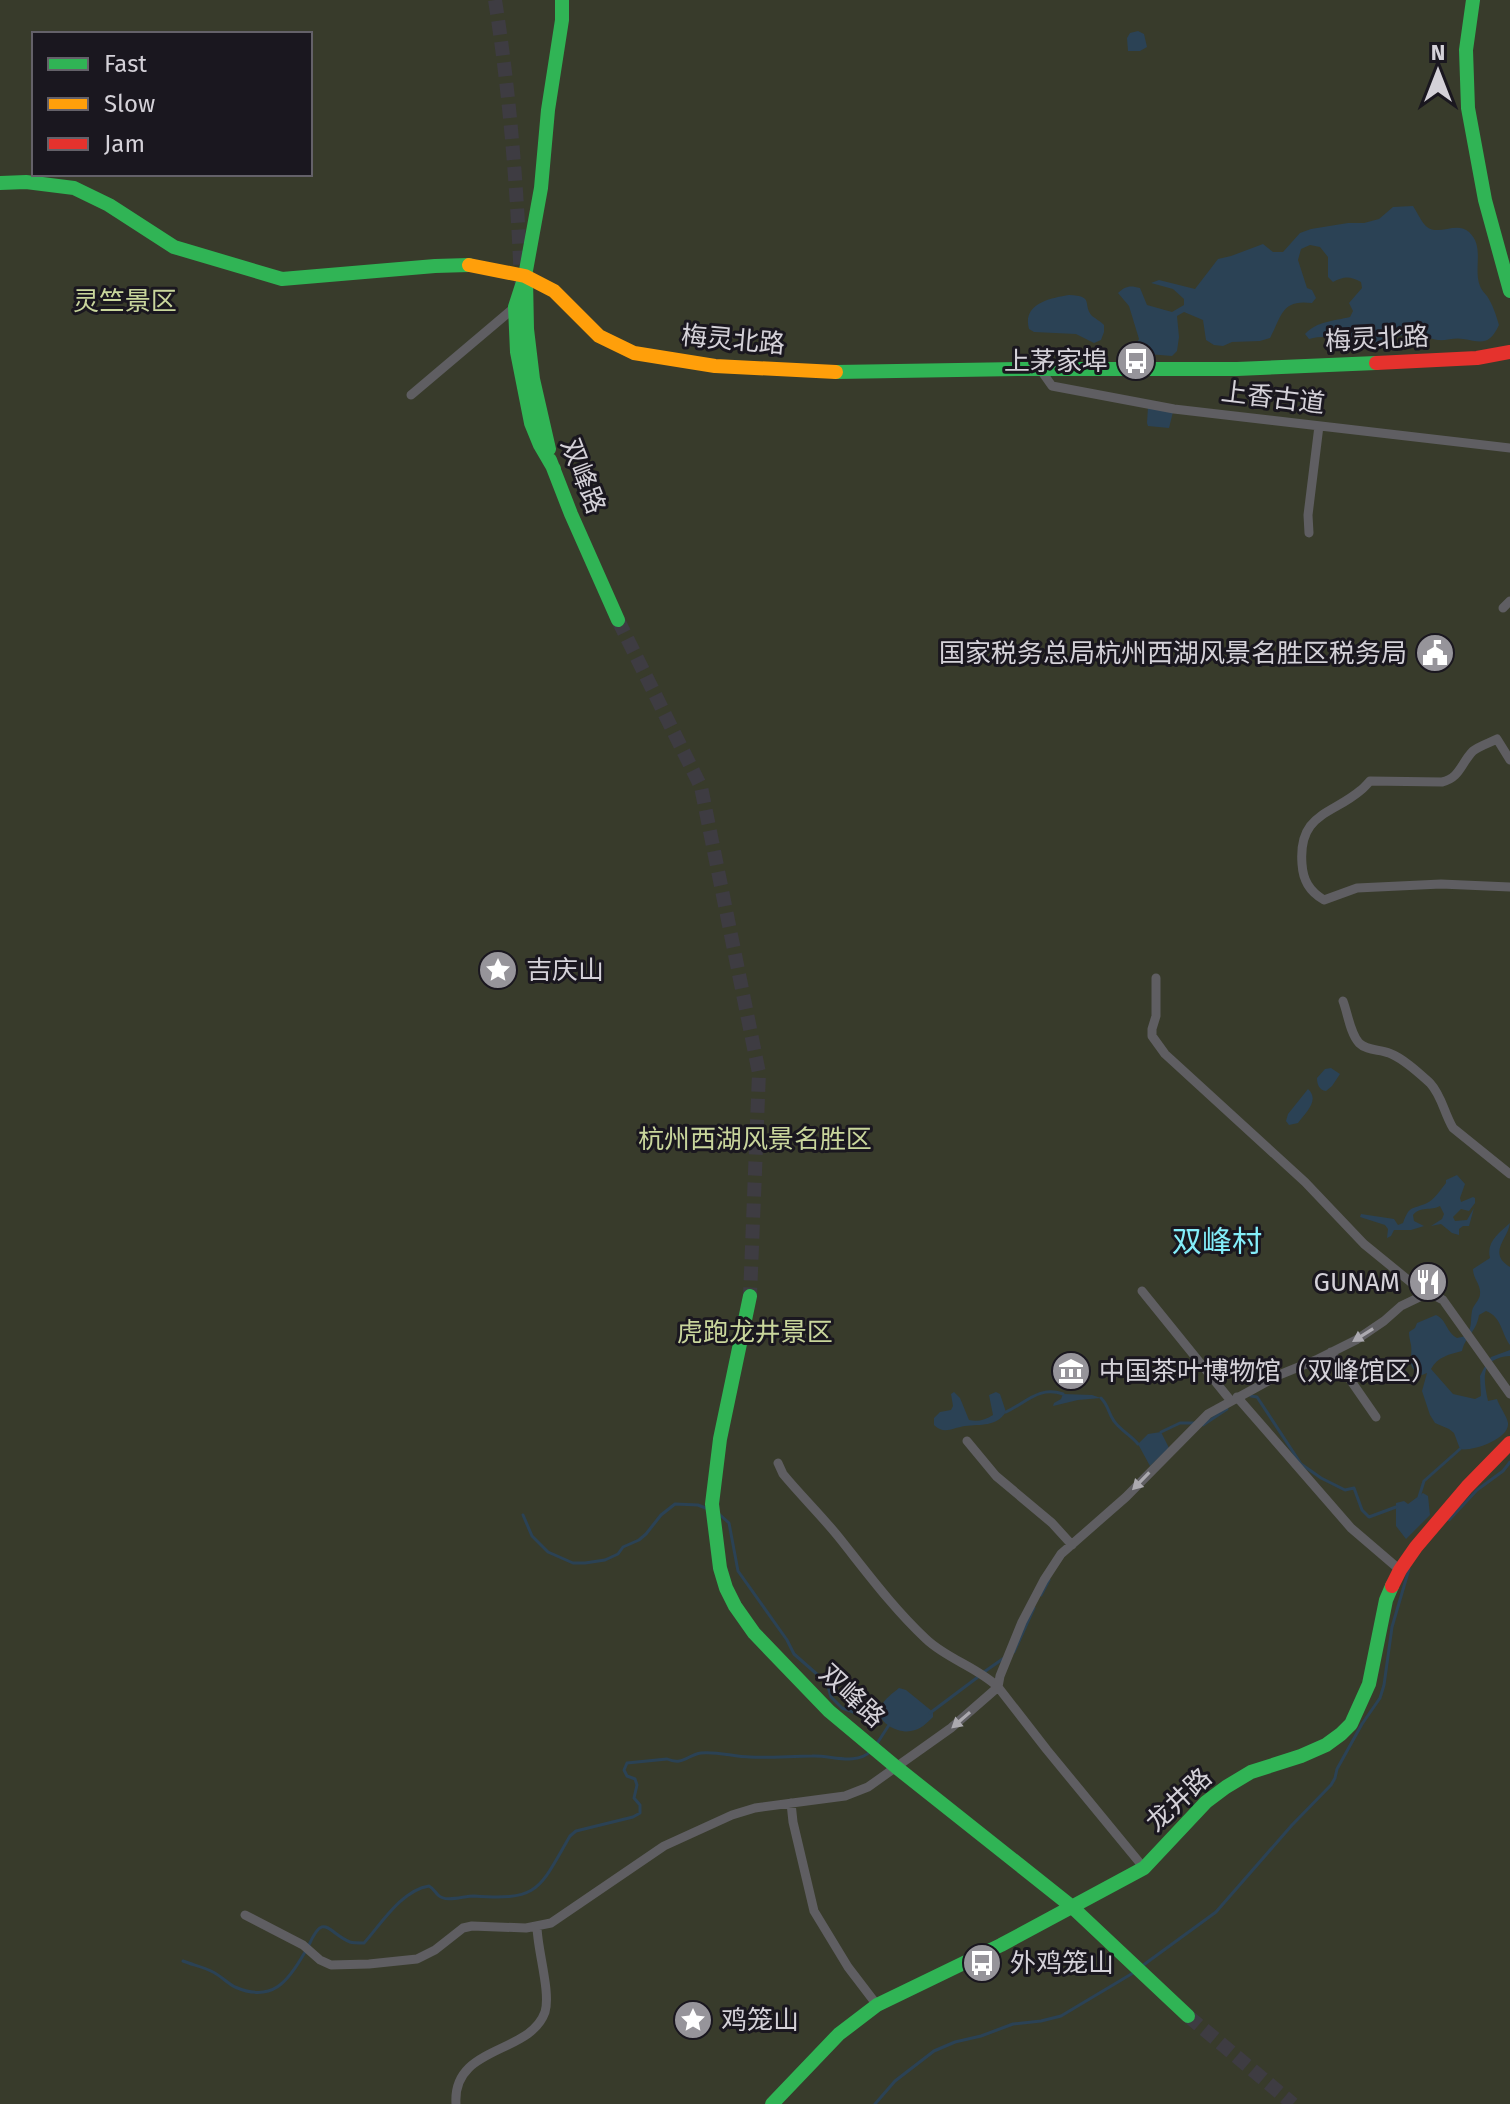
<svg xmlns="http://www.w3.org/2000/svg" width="1510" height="2104" viewBox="0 0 1510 2104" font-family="'Fira Sans','Noto Sans SC',sans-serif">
	<rect width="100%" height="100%" fill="#242227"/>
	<path fill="#383b2b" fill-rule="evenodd" d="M0,0H1510V2104H0ZM34,34H310V174H34Z"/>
	<path fill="#2b4255" d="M1138,31L1144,34L1147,47L1140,51H1128L1127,38L1130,33Z
		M1413,206C1417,212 1422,223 1427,227C1439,236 1457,221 1469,232C1485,247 1473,268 1480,286C1482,291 1484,292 1487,296C1493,305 1496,315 1499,325C1489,346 1482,342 1463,339C1455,337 1446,341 1438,340C1430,339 1423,334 1414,333C1403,333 1386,342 1371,343C1348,343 1333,332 1309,339L1305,334C1317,321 1334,321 1350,317L1353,311L1349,303L1362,288L1361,282C1350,276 1344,276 1333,282L1328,277V257L1320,247L1310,245L1301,249L1298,260L1307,288L1312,290L1316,298L1312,303C1282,299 1282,315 1270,338L1260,341L1232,342L1223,346L1214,345L1206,340L1203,320L1184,312L1177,316L1179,337L1177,351L1172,356L1136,353L1135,346L1139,339L1129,306L1118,293C1125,286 1130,285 1140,288L1147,305L1172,312L1184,305V299L1173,289L1151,283L1159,280L1195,289L1218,259L1231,256L1263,244L1273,252H1283L1300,233L1311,229L1348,223H1364L1379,219L1393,207Z
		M1069,295C1095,296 1082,304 1092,316C1096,319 1100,321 1104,325V332L1101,340L1094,343L1076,334L1034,332L1029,329C1022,304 1050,298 1069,295Z
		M1148,407L1173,412L1169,428L1148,426L1147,423Z
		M1331,1068L1340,1074L1332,1086L1326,1091C1319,1090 1317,1084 1317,1078L1325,1069Z
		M1308,1089C1320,1100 1306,1112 1298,1123L1289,1125L1286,1121L1288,1114Z
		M1457,1175L1465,1184L1460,1198L1461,1202L1473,1197L1475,1198V1203L1469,1211L1461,1209L1453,1217L1455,1221L1467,1220L1474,1208L1469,1226H1463L1459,1229V1235L1452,1233L1441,1224L1431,1226L1442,1219L1444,1214L1440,1206C1431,1211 1420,1206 1413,1215L1414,1221L1424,1226L1411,1230H1394L1391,1236L1387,1238L1388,1229L1385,1225L1360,1217L1361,1214L1394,1219L1398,1225L1403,1223C1410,1204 1412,1210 1427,1203C1434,1200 1441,1189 1446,1183V1180Z
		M1510,1223C1508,1239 1487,1253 1510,1267V1345C1501,1333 1502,1317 1486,1311L1479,1315C1476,1333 1466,1335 1462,1351C1450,1354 1437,1357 1431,1369L1453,1394L1475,1399L1481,1396L1480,1376L1484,1368L1491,1357L1510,1350V1356C1480,1358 1483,1378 1488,1401L1497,1399C1499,1406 1507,1416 1508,1423C1510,1439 1471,1452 1460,1449L1454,1433L1449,1429L1435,1423L1430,1415L1422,1391L1427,1373L1422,1375C1405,1367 1413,1360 1411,1345C1410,1341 1409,1336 1409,1332L1415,1328L1417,1323L1436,1315C1447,1320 1446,1332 1457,1338L1466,1336C1473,1325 1470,1322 1472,1311C1473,1305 1480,1300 1480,1294C1481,1284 1473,1279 1473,1269L1490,1258C1486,1242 1499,1233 1510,1223Z
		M954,1392L960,1398L969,1420C978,1422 985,1420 993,1415L989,1395L996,1392L1000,1394L1006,1412C996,1427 981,1424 965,1426C952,1428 944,1435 934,1425V1418L940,1412L951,1410L953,1406L951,1394Z
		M1063,1394L1092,1395L1101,1398L1078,1400L1053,1406L1054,1403L1061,1399Z
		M1161,1432L1169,1448L1150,1466L1138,1444L1148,1434Z
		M1423,1493L1428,1496L1430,1515L1406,1539L1396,1526V1503L1404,1501L1408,1504Z
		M899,1688L906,1690L933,1712V1717C927,1723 920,1730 911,1731C899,1734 874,1722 881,1707C884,1699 893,1693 899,1688Z"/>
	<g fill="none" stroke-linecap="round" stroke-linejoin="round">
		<path stroke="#2b4255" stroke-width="3" d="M1251,1396L1257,1397L1301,1464L1321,1478L1345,1490L1354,1488L1362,1510L1369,1517L1396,1507
			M1101,1398C1109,1406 1108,1413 1114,1421C1120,1430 1131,1435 1138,1444
			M1006,1412C1027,1402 1039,1386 1063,1394
			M1203,1425L1227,1409
			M1161,1432L1180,1423H1195
			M1419,1497L1424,1481L1460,1449
			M719,1514L729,1523L738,1571L787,1640L794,1654L827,1683L831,1697L842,1708L864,1716L883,1717
			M523,1515L532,1536L548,1552L573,1563H585L605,1560L618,1554L623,1547L639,1540L646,1534L661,1515L675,1504L698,1505L708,1509
			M1449,1520L1477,1490L1503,1471L1510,1462
			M1041,1595L1049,1580
			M1014,1652L1034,1608
			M984,1672L1004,1658
			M930,1713L978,1677
			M876,1745L889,1725
			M309,1945C324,1911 328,1933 350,1942C353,1943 361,1943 364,1943C381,1924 402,1890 429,1886C433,1888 435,1892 438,1895C446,1903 463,1896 474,1896C540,1901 539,1889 570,1836L576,1831L633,1817L640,1813V1805L634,1798L637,1785L635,1779L627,1776L624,1770L627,1763L667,1759C683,1766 687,1755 701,1753C717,1751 734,1757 750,1757C771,1758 792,1756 812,1756C831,1755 856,1766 871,1751
			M183,1961C193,1965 204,1967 213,1972C221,1976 227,1983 235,1987C272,2003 288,1982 305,1952
			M1142,1966L1216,1912L1292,1825L1331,1785L1335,1778L1337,1769L1362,1724L1380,1698L1384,1685L1392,1627L1409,1569
			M875,2104L895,2081L934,2051L955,2042L981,2036L1013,2024L1041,2021L1061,2016L1133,1973"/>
		<path stroke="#3e3c42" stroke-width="14" stroke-dasharray="14 7" stroke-linecap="butt" d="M495,0C510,94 517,188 521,283
			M618,620L701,787L759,1073L750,1296
			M1188,2016L1293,2104"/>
		<path stroke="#5f5e62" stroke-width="9" d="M1040,369L1052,386L1174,409L1510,448
			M411,395L515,307
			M1309,533L1308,515L1319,426
			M1503,608L1510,601
			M1510,760L1497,739C1489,743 1479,746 1473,751C1461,763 1460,778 1442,782L1370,781C1367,784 1364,788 1361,790C1332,815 1298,813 1302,864C1303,880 1309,891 1324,900L1357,888L1441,884L1510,887
			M1156,978V1016L1152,1029V1036L1165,1054L1305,1182L1364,1244L1413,1284L1443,1300L1510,1394
			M1343,1001C1348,1014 1350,1033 1359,1043C1367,1051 1379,1049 1389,1053C1403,1058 1419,1073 1430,1083C1442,1096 1444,1113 1453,1128L1510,1174
			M1142,1291L1231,1401
			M1331,1352L1376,1417
			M1237,1397L1351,1528L1400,1570
			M967,1441L996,1476L1052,1523L1072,1545
			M778,1463L783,1474C802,1497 823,1517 841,1540C868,1574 894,1609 926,1639C947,1659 977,1667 998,1687L1047,1750L1144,1868
			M791,1803L793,1822L814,1911L848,1967L877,2005
			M245,1915L303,1945L320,1960L331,1965L369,1964L417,1959L435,1950L463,1928L472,1926L526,1928L551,1923L664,1846L732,1815L755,1808L845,1796L868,1787L951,1728L998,1687L1000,1676L1022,1622L1044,1580L1061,1554L1126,1497L1208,1414L1279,1375L1316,1360L1356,1340L1384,1321L1401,1306L1428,1293
			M456,2104C452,2045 530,2055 545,2012C551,1992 537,1949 537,1926"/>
		<path stroke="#30b455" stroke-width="14" d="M1473,0L1466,50L1468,108L1485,200L1510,291
			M0,183L26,182L74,188L109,205L174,247L282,279L435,266L469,265
			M526,280L527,329L533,379L549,449
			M836,372L1023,369H1237L1376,363
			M550,460L571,514L618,620
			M554,469L540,445L531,423L517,352L515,307L525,276L541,188L548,110L562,20V0
			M750,1296L720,1439L712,1504L720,1568L726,1588L735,1606L754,1633L829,1711L896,1767L1071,1906L1188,2016
			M772,2104L839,2034L877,2005L1001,1945L1144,1868L1206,1802L1226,1787L1251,1772L1301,1756L1326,1745L1341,1734L1351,1724L1369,1684L1386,1600L1392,1586"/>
		<path stroke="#ff9f0a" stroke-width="14" d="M469,265L525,276L554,291L599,336L634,353L715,366L836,372"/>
		<path stroke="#e5322d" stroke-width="14" d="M1376,363L1477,358L1510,352
			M1392,1586L1400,1570L1416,1547L1467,1487L1510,1443"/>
	</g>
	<defs><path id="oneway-solid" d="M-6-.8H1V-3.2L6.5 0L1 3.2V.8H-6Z" transform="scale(2)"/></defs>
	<g fill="#aba9af">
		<use href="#oneway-solid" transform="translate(1363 1335) rotate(148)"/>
		<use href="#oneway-solid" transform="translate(1141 1481) rotate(134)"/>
		<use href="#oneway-solid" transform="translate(961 1720) rotate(139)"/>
	</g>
	<defs>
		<g id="bus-disc" transform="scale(2)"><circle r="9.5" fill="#96949a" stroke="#1a171f"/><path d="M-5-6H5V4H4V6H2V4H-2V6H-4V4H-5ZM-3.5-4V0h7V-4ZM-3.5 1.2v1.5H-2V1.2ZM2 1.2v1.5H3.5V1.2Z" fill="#fff"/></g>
		<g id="civic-disc" transform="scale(2)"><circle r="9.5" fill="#96949a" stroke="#1a171f"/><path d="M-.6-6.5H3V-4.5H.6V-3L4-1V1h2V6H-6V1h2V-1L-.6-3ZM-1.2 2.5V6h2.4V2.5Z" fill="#fff"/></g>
		<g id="sight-disc" transform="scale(2)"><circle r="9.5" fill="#96949a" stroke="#1a171f"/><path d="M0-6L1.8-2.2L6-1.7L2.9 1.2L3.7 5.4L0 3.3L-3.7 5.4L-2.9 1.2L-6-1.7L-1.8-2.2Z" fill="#fff"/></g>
		<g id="restaurant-disc" transform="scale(2)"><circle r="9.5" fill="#96949a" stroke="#1a171f"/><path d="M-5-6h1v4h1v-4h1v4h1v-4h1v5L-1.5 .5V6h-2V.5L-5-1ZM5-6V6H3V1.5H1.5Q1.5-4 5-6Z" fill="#fff"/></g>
		<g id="museum-disc" transform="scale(2)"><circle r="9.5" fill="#96949a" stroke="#1a171f"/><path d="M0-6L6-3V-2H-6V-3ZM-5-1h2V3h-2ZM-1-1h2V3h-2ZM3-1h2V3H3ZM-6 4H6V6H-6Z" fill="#fff"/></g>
	</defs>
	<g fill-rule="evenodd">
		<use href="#bus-disc" x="1136" y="361"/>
		<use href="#civic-disc" x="1435" y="653"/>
		<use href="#sight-disc" x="498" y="970"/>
		<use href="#restaurant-disc" x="1428" y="1282"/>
		<use href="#museum-disc" x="1071" y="1371"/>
		<use href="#bus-disc" x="982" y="1963"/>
		<use href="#sight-disc" x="693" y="2020"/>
	</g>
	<g text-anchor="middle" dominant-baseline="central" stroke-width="6" stroke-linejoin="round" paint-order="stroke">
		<g font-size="26" fill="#c9d69c" stroke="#1a171f">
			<text x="125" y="301">灵竺景区</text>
			<text x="755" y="1139">杭州西湖风景名胜区</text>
			<text x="755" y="1332">虎跑龙井景区</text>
		</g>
		<g font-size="26" fill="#d4d1d8" stroke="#1a171f">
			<text transform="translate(1377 339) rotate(-3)">梅灵北路</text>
			<text transform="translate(733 340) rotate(5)">梅灵北路</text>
			<text transform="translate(1273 398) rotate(7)">上香古道</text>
			<text transform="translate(583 476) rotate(69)">双峰路</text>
			<text transform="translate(852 1696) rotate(43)">双峰路</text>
			<text transform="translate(1179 1800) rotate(-43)">龙井路</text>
		</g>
		<g font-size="26" fill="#d4d1d8" stroke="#1a171f" text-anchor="start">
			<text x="1108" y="361" text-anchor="end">上茅家埠</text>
			<text x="1407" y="653" text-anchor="end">国家税务总局杭州西湖风景名胜区税务局</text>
			<text x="526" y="970">吉庆山</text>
			<text x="1400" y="1282" text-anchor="end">GUNAM</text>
			<text x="1099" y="1371">中国茶叶博物馆（双峰馆区）</text>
			<text x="1010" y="1963">外鸡笼山</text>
			<text x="721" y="2020">鸡笼山</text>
		</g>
		<g font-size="30" fill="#83edf9" stroke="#1a171f">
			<text x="1217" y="1242">双峰村</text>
		</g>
	</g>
	<rect x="32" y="32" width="280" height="144" fill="#1a171f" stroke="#646169" stroke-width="2"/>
	<rect x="48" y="58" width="40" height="12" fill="#30b455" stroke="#646169" stroke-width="2"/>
	<text x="104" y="72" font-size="24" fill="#d4d1d8">Fast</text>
	<rect x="48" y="98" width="40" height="12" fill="#ff9f0a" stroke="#646169" stroke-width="2"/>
	<text x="104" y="112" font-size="24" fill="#d4d1d8">Slow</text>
	<rect x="48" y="138" width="40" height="12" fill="#e5322d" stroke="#646169" stroke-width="2"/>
	<text x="104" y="152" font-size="24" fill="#d4d1d8">Jam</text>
	<g transform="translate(1438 72)" stroke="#1a171f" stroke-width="6" paint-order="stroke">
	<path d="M0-6L14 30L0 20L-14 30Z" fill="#d4d1d8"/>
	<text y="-12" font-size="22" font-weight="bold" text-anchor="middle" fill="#d4d1d8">N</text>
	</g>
</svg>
